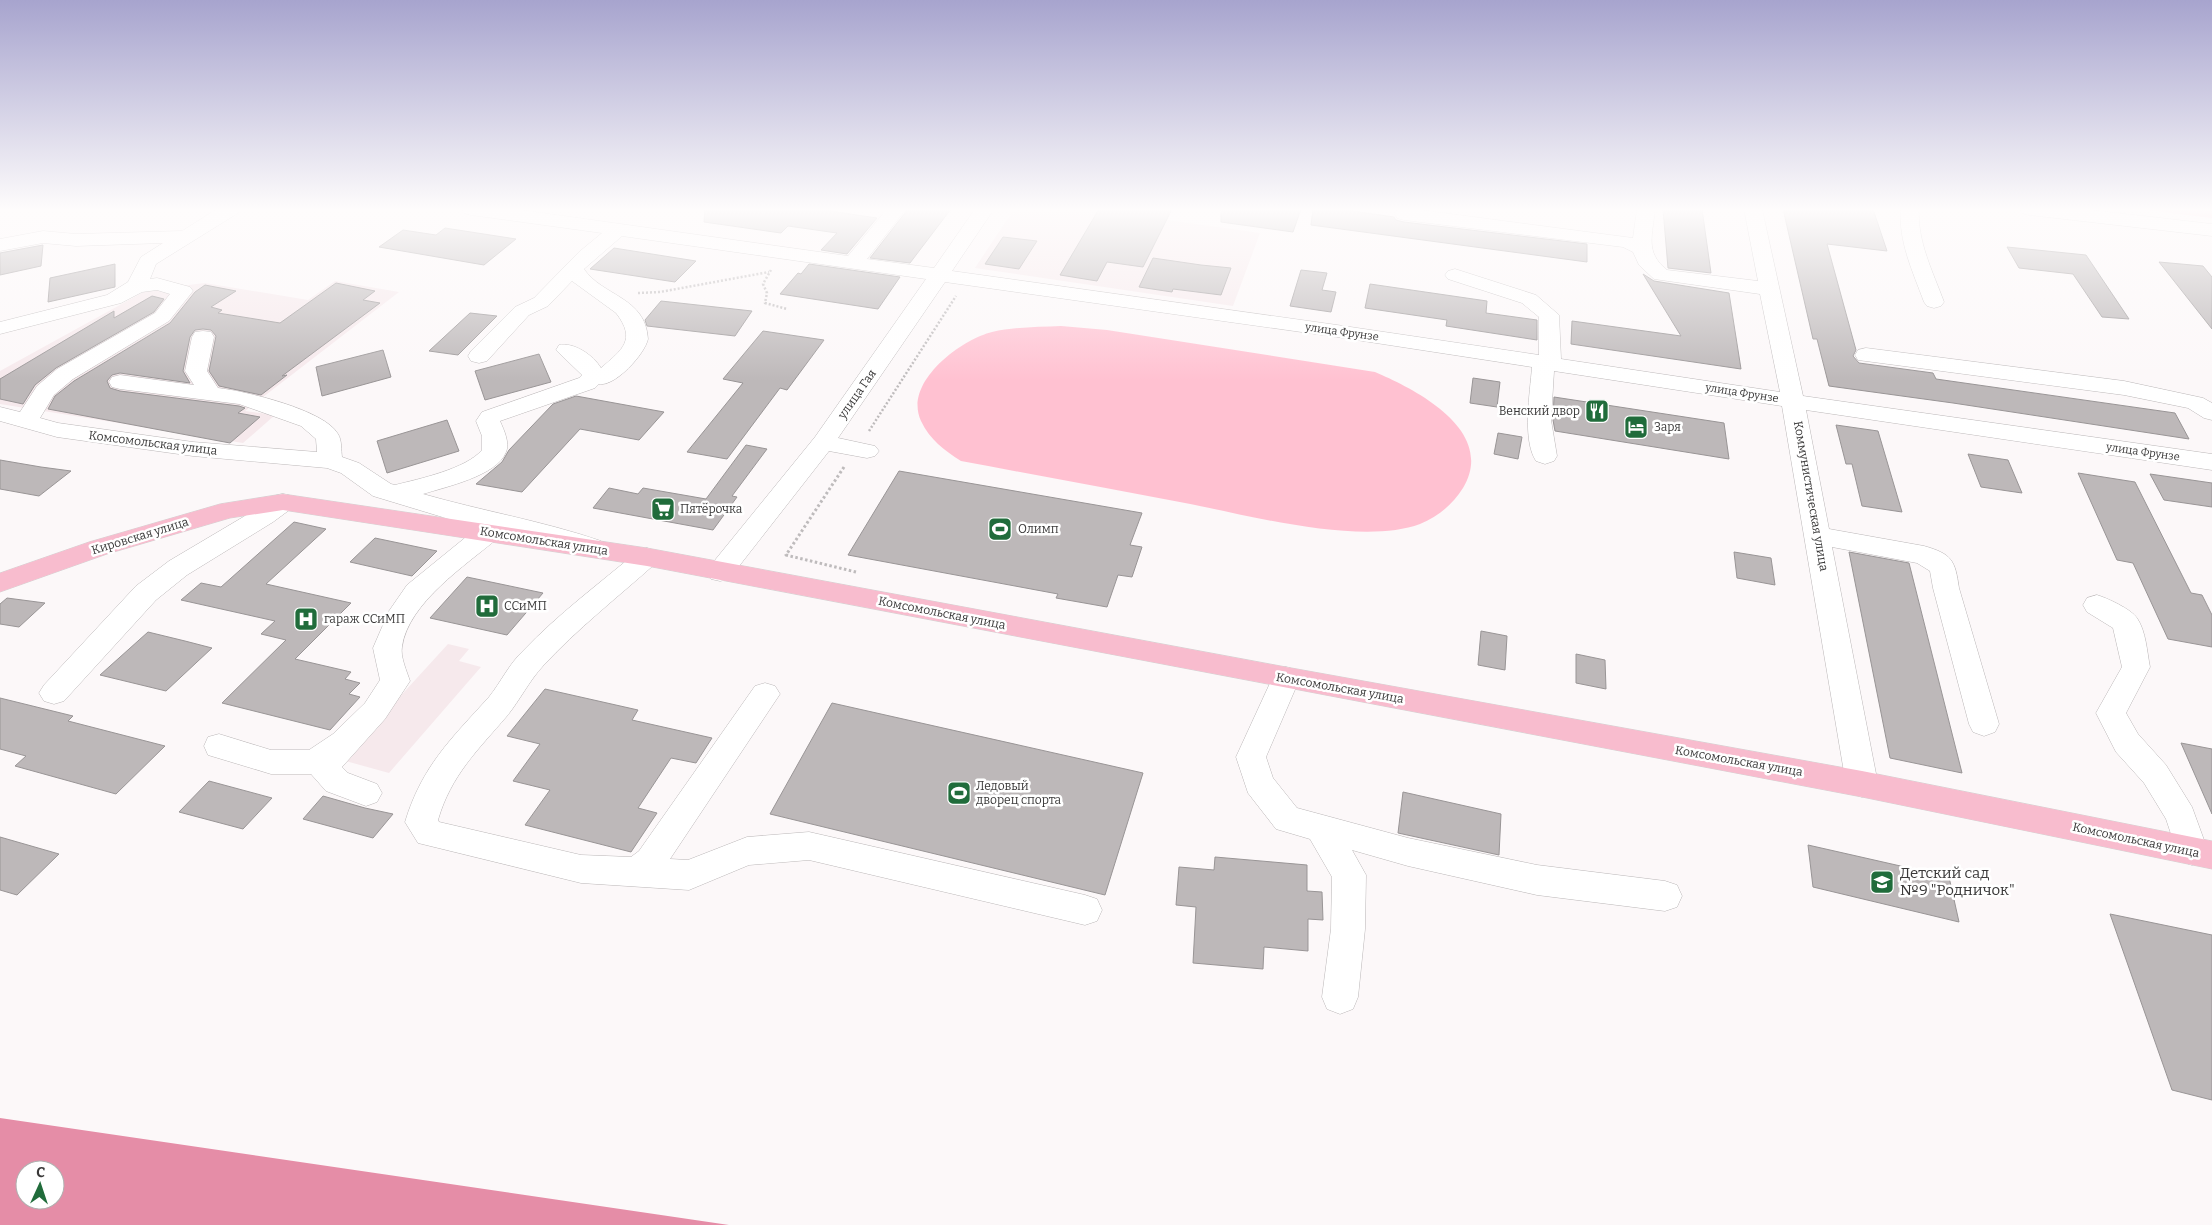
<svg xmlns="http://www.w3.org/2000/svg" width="2212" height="1225" viewBox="0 0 2212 1225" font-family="Bitter,serif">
	<rect width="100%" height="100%" fill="#fcf8f9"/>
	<path fill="#f6e9ec" d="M1014,209H1089L1260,233L1233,306L975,268Z
		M335,281L399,292L245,411L275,415L243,443L0,404V371L147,290L205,283L308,300Z
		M448,644L469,649L459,661L481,667L389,773L342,760Z"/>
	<path fill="#ffc1d1" d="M2137,209H2212V218Z
		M1061,326L1107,330L1375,372C1417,390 1497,431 1463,488C1453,504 1438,517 1420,524C1361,546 1247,515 1185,503C1110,489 1036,475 961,461C944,450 930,440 921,421C903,383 960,340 992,332C1014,327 1038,327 1061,326Z"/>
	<path fill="#e58da7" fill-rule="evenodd" d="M0,1118L729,1225H0ZM25,1170H55V1200H25Z"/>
	<path fill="#bdb8b9" stroke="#999596" d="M705,209H817L877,218L847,254L821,250L837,233L788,226L781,233L704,222Z
		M908,209H951L910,263L870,258Z
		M1099,209H1172L1143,267L1107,262L1097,281L1060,275Z
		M1221,209H1301L1293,232L1221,222Z
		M1313,209H1339L1394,217L1396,220L1404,222L1587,244V262L1311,225Z
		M1663,209H1702L1711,273L1668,268Z
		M1783,209H1873L1887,251L1827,244L1856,350L1853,356L1859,363L1933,373L1936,379L2175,413L2189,439L1953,403L1829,386L1817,339H1813Z
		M445,228L516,239L484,265L379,247L403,230L436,235Z
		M1003,237L1037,241L1019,269L985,264Z
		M43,245L41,266L0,275V253Z
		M2007,247L2086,255L2129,319L2102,317L2073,274L2019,268Z
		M614,248L696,261L675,282L590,269Z
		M1153,258L1201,265L1231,268L1221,295L1173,289L1172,292L1139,287Z
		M2159,262L2203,266L2212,277V329Z
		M115,264V287L48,302L50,278Z
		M809,264L900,277L878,309L780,294L798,273L801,274Z
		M1301,270L1327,273L1322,290L1336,292L1331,312L1290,306Z
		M1643,274L1654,281L1729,293L1741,369L1571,344L1572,321L1681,336Z
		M336,283L375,291L363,300L380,303L282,376L287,375L261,395L219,386L209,371L216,336L211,330L203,329L195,330L190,337L183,371L190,383L120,373L112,375L107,381L110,388L120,391L239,406L245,408L238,413L260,417L230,443L48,409L55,396L74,381L170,323L195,292L205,285L236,291L211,307L222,310L218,313L280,323Z
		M1370,284L1487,301L1486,313L1537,320V340L1446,326L1447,320L1365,308Z
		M152,296L164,299L154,312L56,368L35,385L23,404L0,399V379L114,311V318Z
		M661,301L752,311L735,336L647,326L645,320Z
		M470,313L497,316L458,355L429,351Z
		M763,331L824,340L787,390L780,388L727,459L687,452L743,383L723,379Z
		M383,350L391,377L322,396L316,367Z
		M539,354L551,382L485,400L475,371Z
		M1473,378L1500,382L1497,407L1470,403Z
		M576,396L664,412L639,440L580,429L522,492L476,484L502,462L509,450L553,404Z
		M1554,397L1724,423L1729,459L1555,431L1553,420Z
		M447,420L459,451L387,473L377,441Z
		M1836,425L1878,431L1902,512L1862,506L1852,464H1846Z
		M1498,433L1522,437L1518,459L1494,454Z
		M746,445L767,449L732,496L737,497L713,530L593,508L609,488L638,494L643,488L706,499Z
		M1968,454L2008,460L2022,493L1981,487Z
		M0,460L41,467L71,471L39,496L0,489Z
		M899,471L1142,513L1130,545L1142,547L1132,577L1118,575L1107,607L1056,598L1058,594L848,555Z
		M2078,473L2135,482L2191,593L2202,595L2212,615V647L2168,639L2133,563L2117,560Z
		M2150,474L2212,483V507L2164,500Z
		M294,522L326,529L266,584L351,603L295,659L351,672L345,679L360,683L349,694L360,697L330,730L222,703L286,640L261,634L275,621L181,600L201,583L221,587Z
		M375,538L437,551L412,576L350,562Z
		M1734,552L1771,558L1775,585L1737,578Z
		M1849,552L1909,563L1962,773L1890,758Z
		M467,577L543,593L507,635L430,618Z
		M7,598L45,603L19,627L0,624V604Z
		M1481,631L1507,636L1505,670L1478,665Z
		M148,632L185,641L212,648L166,691L100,675Z
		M1576,654L1605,660L1606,689L1576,683Z
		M545,689L638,710L632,720L712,738L696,763L671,758L638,808L657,813L631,852L525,825L550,790L513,781L540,744L507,736Z
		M0,698L73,716L68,721L165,746L116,794L15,766L26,756L0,749Z
		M832,703L1143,773L1105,895L770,814Z
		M2181,743L2212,749V814Z
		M209,781L272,798L243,829L179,812Z
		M1403,792L1501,814L1499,855L1398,833Z
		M323,796L365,808L393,814L373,838L303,819Z
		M0,837L59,854L17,895L0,890Z
		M1808,845L1949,877L1959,922L1813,887Z
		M1215,857L1307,865V891L1322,892L1323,920L1308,919V951L1264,947L1263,969L1193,963L1196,907L1176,905L1179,867L1214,870Z
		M2110,914L2212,935V1100L2172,1090Z"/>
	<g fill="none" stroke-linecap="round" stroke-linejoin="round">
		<g stroke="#bbb7b8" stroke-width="1">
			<path id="minor" d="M217,209H240L238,213L156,264L150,279L157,278L190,287L193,291L169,321L73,379L54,395L40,418L58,423L193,442L317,452L316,439L301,426L239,404L120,389L112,387L109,382L112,377L120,375L194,385L185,371L192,337L195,332L203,331L211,332L214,337L207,371L218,388C245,391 325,410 338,434C342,440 341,450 342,457L359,463L391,484L395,485C419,479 466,469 482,450V436L476,421L482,412L579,378L582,375L556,350L559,345C574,342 593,355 601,368C622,350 637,340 616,313L572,281L548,306L529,315L487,361L479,363L471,361L468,356L471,351L515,307L534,298L579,252L602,233L471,215L464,213L462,209H514L848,256L887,209H906L867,259L934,268L975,209H994L952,271L1337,325L1539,355V317L1522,303L1448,279L1445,275L1448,271L1455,269L1536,295L1559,315L1561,359L1780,392L1760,294L1654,279L1639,265L1633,252L1623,247L1404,220L1397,218L1395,214L1397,210L1413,209L1633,238L1637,209H1655C1653,234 1644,252 1667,270L1758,281L1744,209H1762L1803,396L2212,454V470L1806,410L1829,529L1924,546C1952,554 1955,560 1959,588L1999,724L1995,732L1984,736L1973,732L1969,724L1933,588L1930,571L1917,563L1832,547L1878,784L1873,793L1862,797L1851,793L1846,784L1782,406L1554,371L1551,420L1557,456L1554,461L1545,464L1536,461C1522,440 1530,393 1532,367L1337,337L945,282L838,438L875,446L879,451L875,456L867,458L829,451L729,579L720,581L711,579L707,572L711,565L815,437L926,279L622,236L584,269C602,296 646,297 648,339C645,354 615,387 599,384L595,388L500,421C504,430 510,443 506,452C497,476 445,487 423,494C482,511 543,521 601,541L605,547L601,553L592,556L542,540L501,530L502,532L498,538C466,565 408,603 402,647C400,656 407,672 410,681L385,719L342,767L348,773L377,784L382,793L377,802L366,806L326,791L311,774H271L208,755L204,746L208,737L219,734L271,750H309L333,734L365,703L380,680L373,648L389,611L407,585L466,537L458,535L449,519L373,496L341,473L327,468L193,456L57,437L0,421V407L20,412L37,386L57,369L155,313L170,294L157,290L142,292L121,303L0,334V322L107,295L128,282L141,257L163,243L76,246L43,243L0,251V239L43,231L76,234L182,231Z
				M1901,209H1919C1917,241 1933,272 1944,302L1941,306L1934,308L1927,306L1924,302C1913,272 1898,241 1901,209Z
				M2020,209H2082L2212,224V236L2029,215L2022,213Z
				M1866,348L2124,381L2203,398L2212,403V420L2204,418L2188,408L2124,395L1858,360L1855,355L1858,350Z
				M283,494L292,496L296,502L292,508L273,522L187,575L156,600L64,701L54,704L44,701L39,693L44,685L136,586L169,561L255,510L274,496Z
				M647,548L656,551L660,557L656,563C618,597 577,629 543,666C529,681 520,700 507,716C478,750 451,775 438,820L439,822L581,855L631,857L639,851L755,686L765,683L775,686L780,694L670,859L688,860L747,837L809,832L1085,895L1097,899L1102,910L1097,921L1085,925L809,860L749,865L689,890L581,883L418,843L405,822C422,766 451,739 489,697C501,682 509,664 523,651C558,614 599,584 638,551Z
				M2097,595C2107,598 2131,609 2137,618C2146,631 2147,652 2150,667L2126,713L2138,734L2166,765L2192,807L2208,851L2204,861L2192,865L2180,861L2166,819L2144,783L2116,752L2096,713L2122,667L2113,628L2087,612L2083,605L2087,598Z
				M1286,667L1296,670L1300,678L1266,757L1273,778L1297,808L1408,838L1537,865L1665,881L1677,885L1682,896L1677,907L1665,911L1537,895L1408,866L1352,850L1366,875L1365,929L1358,997L1353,1009L1340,1014L1327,1009L1322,997L1331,929L1332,877L1310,839L1276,829L1248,793L1236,757L1276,670Z"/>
		</g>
		<g stroke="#d4d3d3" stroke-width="1">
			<path id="major" d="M283,494L647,548L1286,667L1862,771L2212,841V869L1862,797L647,566L283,510L230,518L107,554L0,592V573L89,542L220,504Z"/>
		</g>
		<path stroke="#bebbbc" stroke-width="2.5" stroke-dasharray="2 2" stroke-linecap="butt" d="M771,270L763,284L767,293L765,303L787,309
			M638,293L660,292L769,272
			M869,431L956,296"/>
		<path stroke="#bebbbc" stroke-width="3" stroke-dasharray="2.5 2.5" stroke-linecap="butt" d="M844,467L786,555L856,572"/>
		<use href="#minor" fill="#fff" fill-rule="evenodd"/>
		<use href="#major" fill="#f8bcce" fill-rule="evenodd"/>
	</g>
	<linearGradient id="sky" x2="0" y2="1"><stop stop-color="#a7a4ce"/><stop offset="0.55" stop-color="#fefcfc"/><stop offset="1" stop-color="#fefcfc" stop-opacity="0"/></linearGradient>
	<rect width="2212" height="381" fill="url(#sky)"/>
	<defs>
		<g id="restaurant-square" transform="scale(1.25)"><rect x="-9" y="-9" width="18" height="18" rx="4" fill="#206c3b" stroke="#fff"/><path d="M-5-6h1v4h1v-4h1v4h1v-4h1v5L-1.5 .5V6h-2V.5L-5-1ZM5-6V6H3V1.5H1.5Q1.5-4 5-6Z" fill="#fff"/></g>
		<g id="hotel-square" transform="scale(1.25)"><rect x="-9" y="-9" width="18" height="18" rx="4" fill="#206c3b" stroke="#fff"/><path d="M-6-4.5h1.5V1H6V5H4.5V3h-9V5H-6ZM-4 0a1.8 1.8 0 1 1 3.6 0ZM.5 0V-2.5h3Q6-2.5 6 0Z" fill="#fff"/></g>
		<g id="supermarket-square" transform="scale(1.25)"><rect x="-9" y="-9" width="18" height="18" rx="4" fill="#206c3b" stroke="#fff"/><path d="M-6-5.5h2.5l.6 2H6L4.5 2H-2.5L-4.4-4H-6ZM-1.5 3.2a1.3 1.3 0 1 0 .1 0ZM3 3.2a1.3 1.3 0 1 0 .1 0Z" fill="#fff"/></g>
		<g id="stadium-square" transform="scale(1.25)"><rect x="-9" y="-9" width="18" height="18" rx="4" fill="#206c3b" stroke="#fff"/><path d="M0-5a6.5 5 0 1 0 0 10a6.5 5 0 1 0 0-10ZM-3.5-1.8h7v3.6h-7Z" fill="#fff"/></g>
		<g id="hospital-square" transform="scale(1.25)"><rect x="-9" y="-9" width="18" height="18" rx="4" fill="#206c3b" stroke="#fff"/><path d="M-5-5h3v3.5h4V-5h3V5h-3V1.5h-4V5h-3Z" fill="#fff"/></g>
		<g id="school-square" transform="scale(1.25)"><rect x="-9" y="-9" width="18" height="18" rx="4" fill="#206c3b" stroke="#fff"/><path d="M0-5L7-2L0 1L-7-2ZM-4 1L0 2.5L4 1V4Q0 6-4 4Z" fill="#fff"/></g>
	</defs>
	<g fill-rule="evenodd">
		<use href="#restaurant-square" x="1597" y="411"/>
		<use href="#hotel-square" x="1636" y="427"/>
		<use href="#supermarket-square" x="663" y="509"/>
		<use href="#stadium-square" x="1000" y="529"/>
		<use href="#hospital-square" x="487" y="606"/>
		<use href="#hospital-square" x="306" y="619"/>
		<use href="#stadium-square" x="959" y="793"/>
		<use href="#school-square" x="1882" y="882"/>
	</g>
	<g text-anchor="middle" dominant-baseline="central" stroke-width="5" stroke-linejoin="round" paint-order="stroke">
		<g font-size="11" fill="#3a3939" stroke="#fff">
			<text transform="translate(1342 332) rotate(8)">улица Фрунзе</text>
			<text transform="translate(1742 393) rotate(9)">улица Фрунзе</text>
			<text transform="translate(2143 452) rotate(8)">улица Фрунзе</text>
		</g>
		<g font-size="12" fill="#3a3939" stroke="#fff">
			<text transform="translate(857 394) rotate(-55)">улица Гая</text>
			<text transform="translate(153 443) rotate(7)">Комсомольская улица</text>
			<text transform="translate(1811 496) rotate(80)">Коммунистическая улица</text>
			<text transform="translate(140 536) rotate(-17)">Кировская улица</text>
			<text transform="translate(544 541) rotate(9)">Комсомольская улица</text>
			<text transform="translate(942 613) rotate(11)">Комсомольская улица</text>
			<text transform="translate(1340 688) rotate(10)">Комсомольская улица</text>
			<text transform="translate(1739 761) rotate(10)">Комсомольская улица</text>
			<text transform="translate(2136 840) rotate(12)">Комсомольская улица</text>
		</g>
		<g font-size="12" fill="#3a3939" stroke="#fff" text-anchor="start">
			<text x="1580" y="411" text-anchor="end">Венский двор</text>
			<text x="1654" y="427">Заря</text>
			<text x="680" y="509">Пятёрочка</text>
			<text x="1018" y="529">Олимп</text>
			<text x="504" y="606">ССиМП</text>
			<text x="324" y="619">гараж ССиМП</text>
			<text x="976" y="786">Ледовый<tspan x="976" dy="14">дворец спорта</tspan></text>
		</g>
		<g font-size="15" fill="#3a3939" stroke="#fff" text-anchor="start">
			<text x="1900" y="873">Детский сад<tspan x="1900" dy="17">№9 "Родничок"</tspan></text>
		</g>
	</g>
	<g transform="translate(40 1185) rotate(3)"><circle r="24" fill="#ffffff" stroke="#b0b0b0"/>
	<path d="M0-4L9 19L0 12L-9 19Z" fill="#206c3b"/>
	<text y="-8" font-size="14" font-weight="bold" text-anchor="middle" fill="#3a3939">С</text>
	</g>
</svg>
